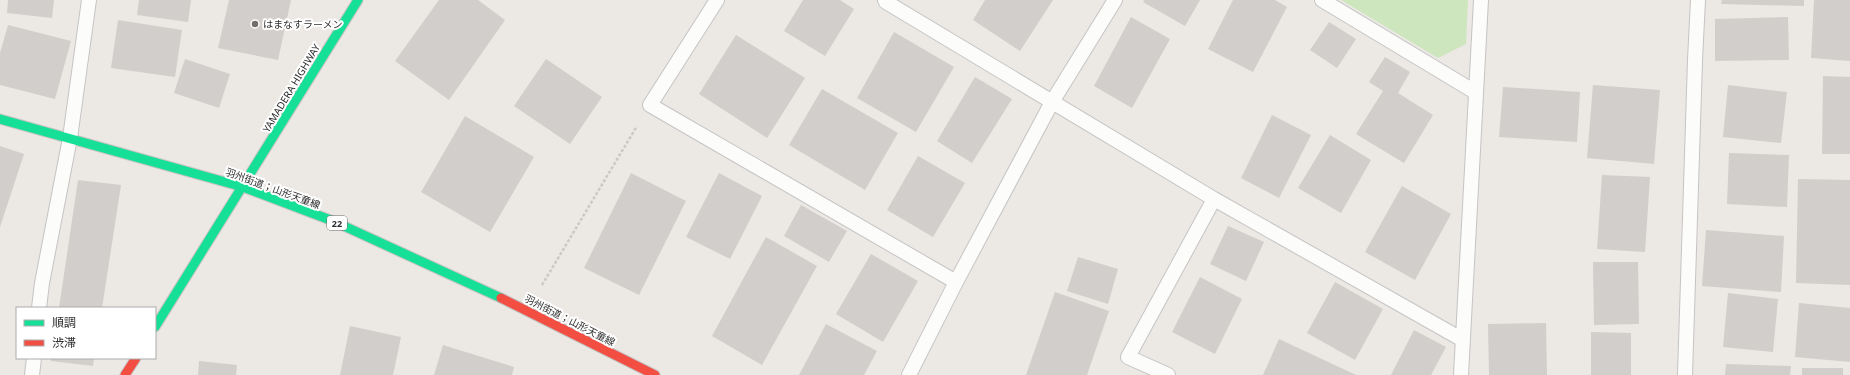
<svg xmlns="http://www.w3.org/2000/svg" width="1850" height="375" viewBox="0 0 1850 375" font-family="'Noto Sans','Noto Sans JP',sans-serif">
	<rect width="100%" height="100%" fill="#ece8e4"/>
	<path fill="#cee6be" d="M1341,0H1468L1466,44L1438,58Z"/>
	<path fill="#d1cecb" d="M8,0H54L52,18L7,13Z
		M139,0H191L188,22L137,15Z
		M229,0H291L278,60L218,48Z
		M439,0H478L505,20L449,100L395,61Z
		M803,0H840L854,9L825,56L784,31Z
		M985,0H1053L1020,51L973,20Z
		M1144,0H1200L1185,26L1143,2Z
		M1233,0H1275L1287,7L1253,72L1208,49Z
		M1722,0H1804V6L1721,4Z
		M1814,0H1850V61L1811,58Z
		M1131,17L1170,39L1132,108L1094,86Z
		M1788,17L1789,60L1715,61V19Z
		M118,20L182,30L175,77L111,68Z
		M1329,22L1356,39L1337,68L1310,50Z
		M8,25L71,41L55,99L0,85V53Z
		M894,32L954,67L916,132L857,98Z
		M736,35L805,78L767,138L699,94Z
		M1385,57L1410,72L1398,93L1433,115L1404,163L1356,134L1383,91L1369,82Z
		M185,59L230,74L219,108L174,93Z
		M546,59L602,97L570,144L514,106Z
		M1823,76L1850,77V154H1822Z
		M975,77L1012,99L972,163L937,141Z
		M1593,85L1660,90L1654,164L1587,158Z
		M1728,85L1787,92L1781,143L1723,137Z
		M1503,87L1580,92L1577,142L1499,137Z
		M822,89L898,133L865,190L789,145Z
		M1272,115L1311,135L1279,198L1241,178Z
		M465,116L534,157L490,232L421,192Z
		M1330,135L1371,160L1341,213L1298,188Z
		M0,146L24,154L0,227Z
		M1729,153L1789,155L1787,207L1727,204Z
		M918,156L965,183L933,237L887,210Z
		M631,173L686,201L639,295L584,268Z
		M719,173L762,196L730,259L686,237Z
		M1602,175L1650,177L1645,252L1597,249Z
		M1798,179L1850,180V285L1796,283Z
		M78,180L121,185L102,308H59Z
		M1402,186L1451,214L1415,280L1365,252Z
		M801,205L847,231L829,262L784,236Z
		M1228,226L1264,242L1246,281L1210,264Z
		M1706,230L1784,236L1781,292L1702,286Z
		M766,237L817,266L762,365L712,336Z
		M871,254L918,281L883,342L836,314Z
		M1078,257L1118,269L1108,304L1067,291Z
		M1593,262H1638L1639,324L1594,325Z
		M1200,277L1242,299L1215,354L1172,332Z
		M1335,282L1383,309L1355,360L1307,333Z
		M1055,292L1109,311L1087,375H1026Z
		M1728,293L1778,299L1773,352L1723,347Z
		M1799,303L1850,308V362L1795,357Z
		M1546,323L1547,375H1489L1488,324Z
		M826,324L877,351L864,375H799Z
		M350,326L401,337L393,375H340Z
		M1414,330L1446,347L1431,375H1391Z
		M1591,332L1631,333V375H1591Z
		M1279,339L1356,375H1263Z
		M443,345L514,367L512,375H434Z
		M51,358H94L93,366L51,361Z
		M199,361L237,365L236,375H198Z
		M1726,364L1791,366L1790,375H1725Z
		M1802,368H1843V375H1802Z"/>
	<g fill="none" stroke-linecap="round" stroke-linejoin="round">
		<g stroke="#c5c4c5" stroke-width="16">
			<path id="lane" d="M717,0L650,105L956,282
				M885,0L886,2L1214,199L1463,340
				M1322,0L1475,92
				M39,308L42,283L70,138L89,0
				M32,375L34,358
				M909,375L956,282L1052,102L1115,0
				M1168,375L1128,357L1214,199
				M1461,375L1481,0
				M1685,375L1695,60L1698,0"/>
		</g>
		<g stroke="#c5c4c5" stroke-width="11">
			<path id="fast" d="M0,119L243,187L333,221L501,298
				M155,327L358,0"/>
		</g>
		<g stroke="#c5c4c5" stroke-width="11">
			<path id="jam" d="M501,298L655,375
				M125,375L136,358"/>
		</g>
		<path stroke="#c9c9c8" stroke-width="2.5" stroke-dasharray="3 2" stroke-linecap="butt" d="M542,285L637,126"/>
		<use href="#lane" stroke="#fcfcfb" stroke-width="14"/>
		<use href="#fast" stroke="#16e098" stroke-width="9"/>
		<use href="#jam" stroke="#f24e42" stroke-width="9"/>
	</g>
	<circle fill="#706f6e" stroke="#fff" stroke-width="1.5" cx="255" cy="24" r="4"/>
	<g text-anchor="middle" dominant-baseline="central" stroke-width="4" stroke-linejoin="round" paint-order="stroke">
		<rect fill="#fff" stroke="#6d6d6d" stroke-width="1" x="327" y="216" width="20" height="14" rx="3"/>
		<g font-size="9" font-weight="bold" fill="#2e2e2e">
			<text x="337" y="223">22</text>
		</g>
		<g font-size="10" fill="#2e2e2e" stroke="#fff" text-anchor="start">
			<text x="263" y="24">はまなすラーメン</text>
		</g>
		<g font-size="10" fill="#2e2e2e" stroke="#fff">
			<text transform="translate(291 88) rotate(-59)">YAMADERA HIGHWAY</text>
			<text transform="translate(273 188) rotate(20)">羽州街道；山形天童線</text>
			<text transform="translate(570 320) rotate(27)">羽州街道；山形天童線</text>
		</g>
	</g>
	<rect x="16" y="307" width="140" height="52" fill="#ffffff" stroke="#ababab"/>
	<rect x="24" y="320" width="20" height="6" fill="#16e098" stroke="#ababab"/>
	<text x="52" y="327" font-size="12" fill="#2e2e2e">順調</text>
	<rect x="24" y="340" width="20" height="6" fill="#f24e42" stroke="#ababab"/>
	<text x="52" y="347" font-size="12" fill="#2e2e2e">渋滞</text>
</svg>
